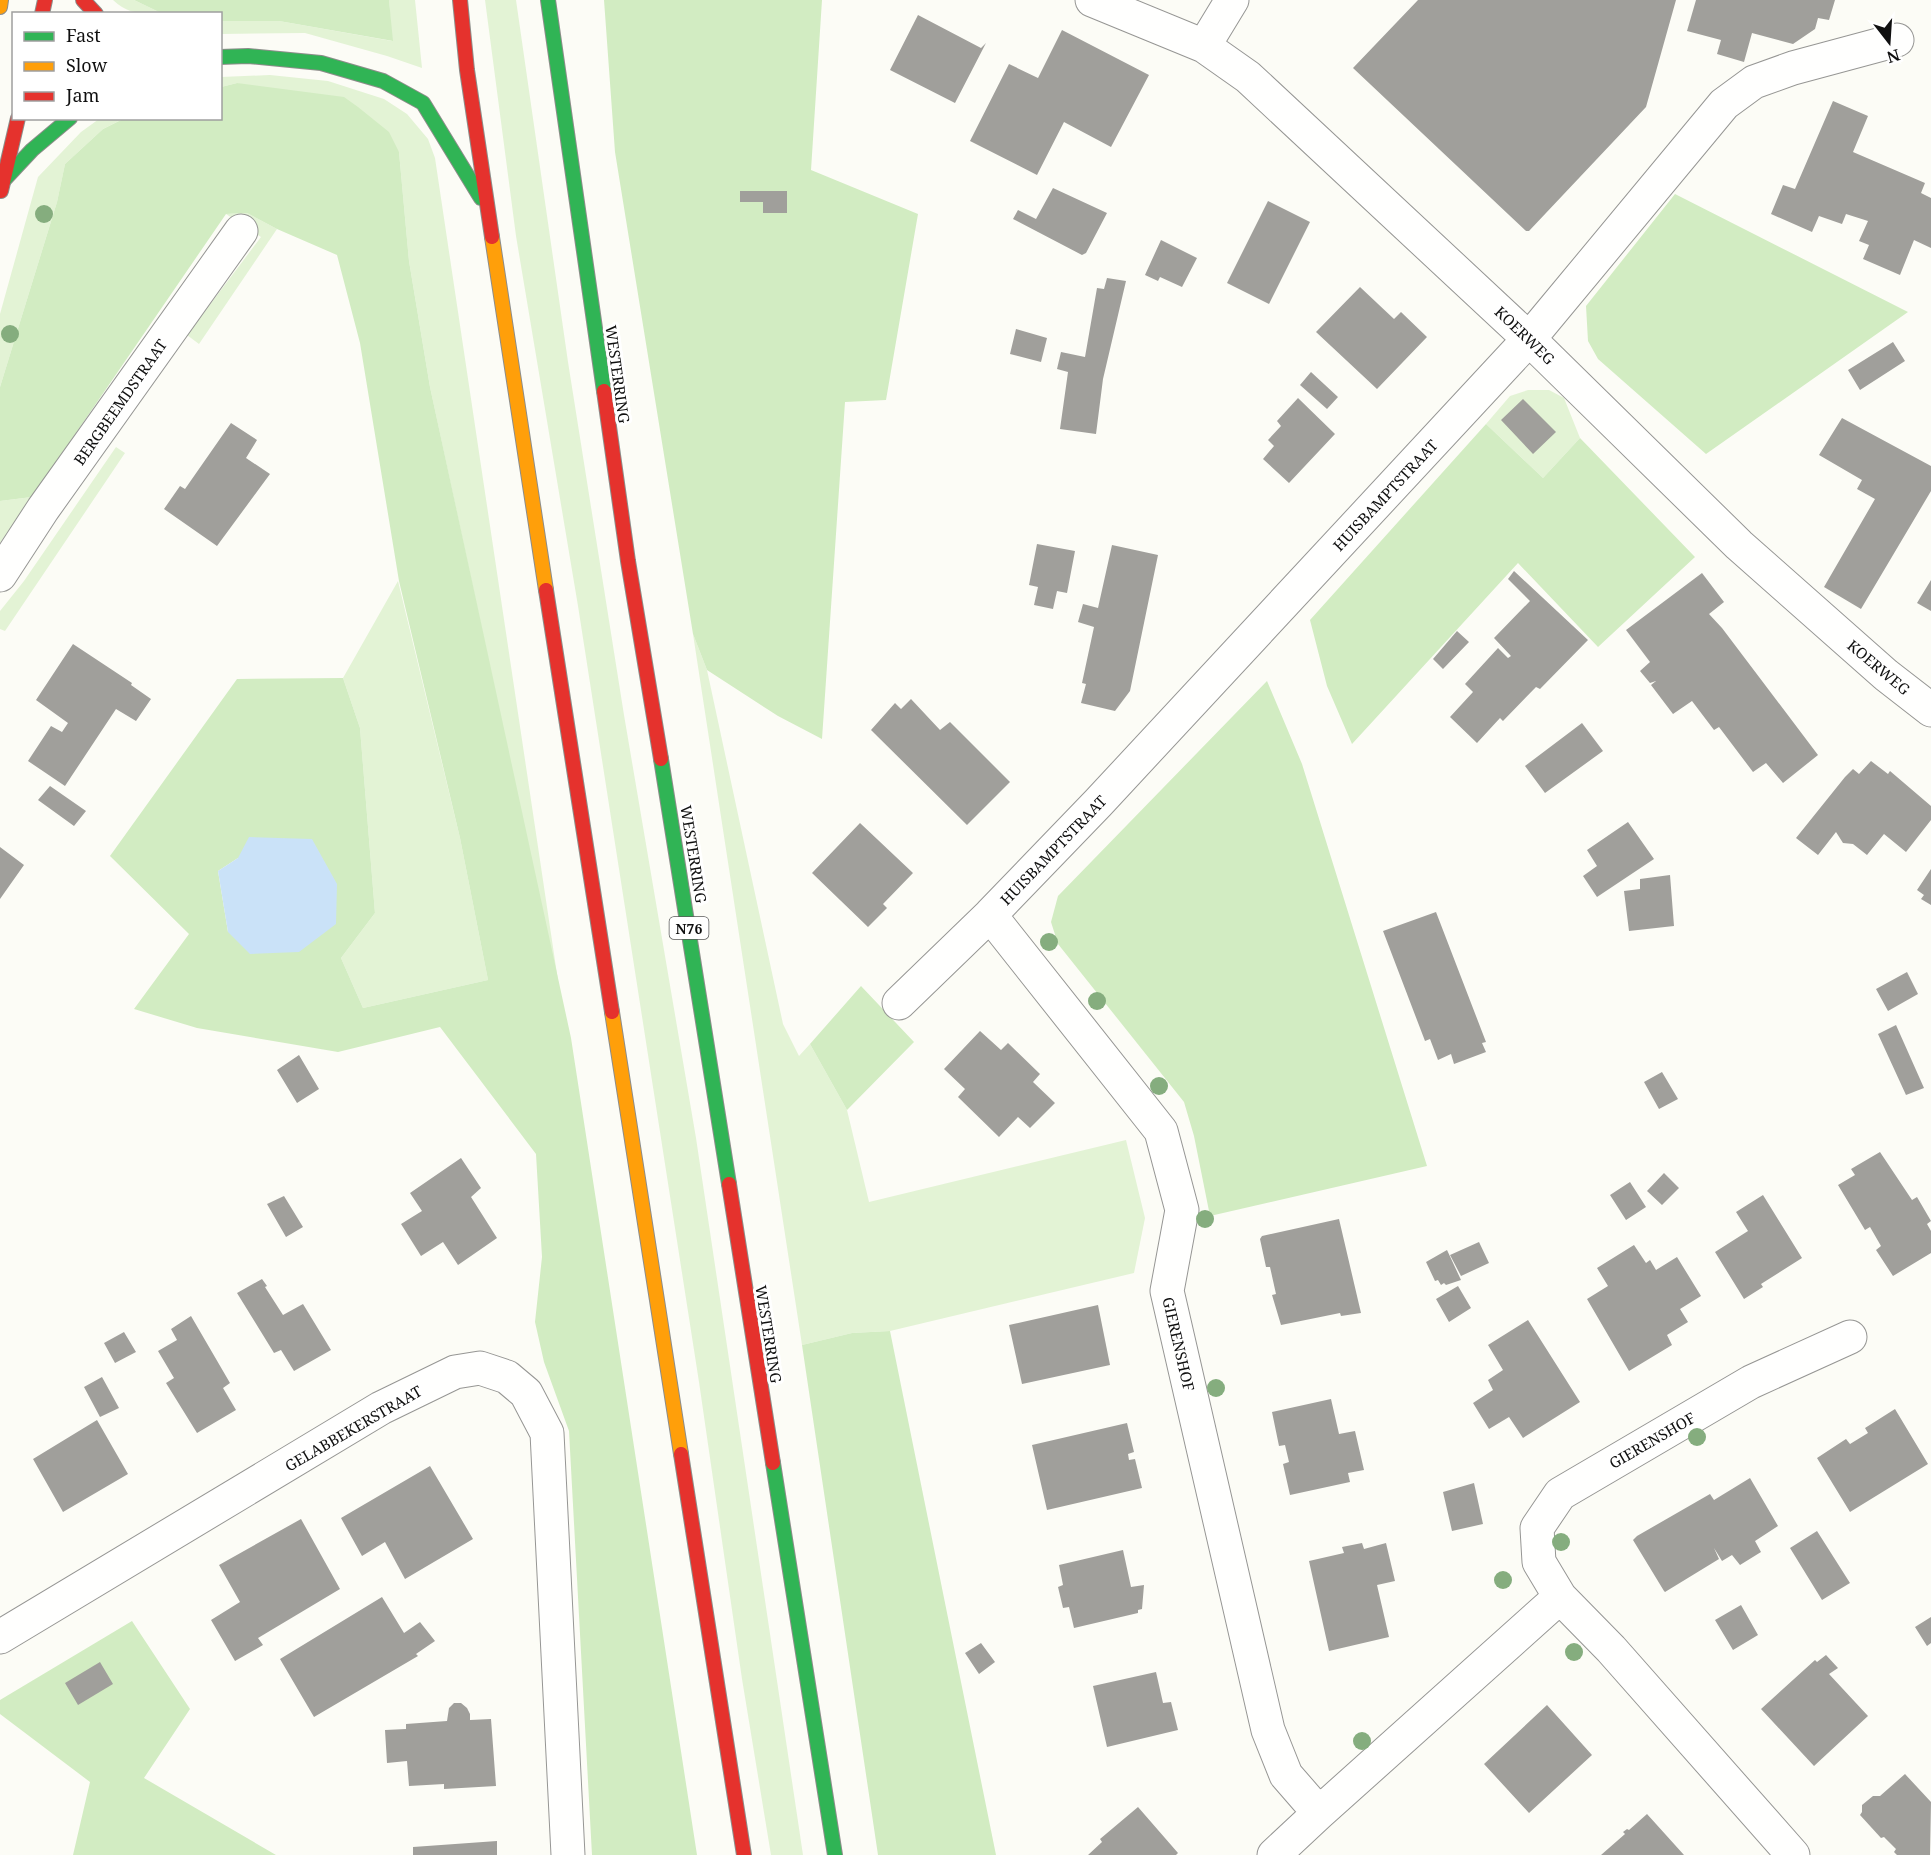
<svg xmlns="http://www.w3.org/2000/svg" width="1931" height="1855" viewBox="0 0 1931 1855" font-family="'Noto Serif',serif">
	<rect width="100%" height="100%" fill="#fcfcf6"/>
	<path fill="#e3f3d5" d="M113,0H134L161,13C140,13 129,15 113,0Z
		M389,0H415L422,68L387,56L305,33L221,34V21H279L392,41Z
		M485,0H516L568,362L624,715L696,1138L803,1855H771L742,1679L699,1382L578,606L516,236Z
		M270,75L328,81L384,99L407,114L428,139L435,158L560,994L430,387L409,261L399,152L237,83L221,87V77Z
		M99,119H123L103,129L65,164L57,202L0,387V314L38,177L81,132Z
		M247,213L277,229L199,344L187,335L261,237L226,214Z
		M1528,390H1549L1564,398L1580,438L1543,478L1486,424L1510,396Z
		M116,447L125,453L5,631L0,629V611L24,581Z
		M32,497L0,543V501Z
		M398,581L460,838L488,980L363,1008L341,958L375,913L360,728L343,678Z
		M693,634L707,670L783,1024L799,1056L810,1044L847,1110L869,1202L1126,1140L1145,1218L1134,1273L890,1331L852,1333L802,1345Z"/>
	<path fill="#d2ecc2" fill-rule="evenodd" d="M134,0H389L393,41L279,21H221L220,14L161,13Z
		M604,0H822L811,170L918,214L886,400L845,402L822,739L778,716L707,670L693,634L615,152Z
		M237,83L344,97L358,107L389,132L399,152L409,261L430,387L571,1038L697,1855H592L569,1431L544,1362L535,1322L542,1257L536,1154L440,1027L338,1052L197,1028L134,1009L189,934L110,856L237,679L343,678L360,728L375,913L341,958L363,1008L488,980L460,838L399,581L360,343L337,255L277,229L247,213L226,214L32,497L0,501V387L57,202L65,164L103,129L123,119L220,118L221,87ZM238,858L228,932L218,871Z
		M1675,194L1908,312L1706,454L1598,359L1588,341L1586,306Z
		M1486,424L1543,478L1580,438L1695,557L1598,647L1518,563L1352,744L1327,686L1310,620Z
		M1267,681L1302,764L1427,1166L1210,1216L1194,1136L1184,1102L1058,944L1051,922L1058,896Z
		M861,986L914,1042L847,1110L810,1044Z
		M890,1331L996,1855H878L802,1345L852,1333Z
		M132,1621L190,1709L144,1778L276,1855H73L90,1782L0,1714V1700Z"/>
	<path fill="#cae2f8" d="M249,837L312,839L337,884L336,924L299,952L250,954L228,932L218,871L238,858Z"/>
	<path fill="#a09f9b" d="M1418,0H1676L1646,107L1529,231H1526L1353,68Z
		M1696,0H1835L1829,20L1818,18L1815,29L1793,44L1752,33L1744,62L1717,54L1721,40L1687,31Z
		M918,15L981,48L986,43L955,103L890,70Z
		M1062,30L1149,75L1111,147L1064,122L1037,175L970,141L1009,64L1038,78Z
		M1833,101L1868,116L1853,152L1925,183L1921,193L1931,198V248L1914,240L1900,275L1863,259L1869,245L1859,241L1868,221L1846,214L1842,224L1819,216L1812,232L1771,214L1783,185L1795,189Z
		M1053,188L1107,213L1086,253L1082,255L1013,219L1018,210L1036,219Z
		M740,191H787V213H763V202H740Z
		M1268,201L1310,222L1269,304L1227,283Z
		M1161,240L1197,258L1182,287L1160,277L1158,281L1145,275Z
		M1107,278L1126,281L1103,379L1096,434L1060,429L1068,372L1057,369L1061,352L1085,357L1097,288L1104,289Z
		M1360,287L1394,319L1401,312L1427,337L1377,389L1316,332Z
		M1016,329L1047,338L1041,362L1010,354Z
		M1893,342L1905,361L1860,390L1848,370Z
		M1311,372L1338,397L1327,409L1300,385Z
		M1298,398L1335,434L1289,483L1263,459L1274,446L1268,440L1281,426L1277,421Z
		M1523,399L1556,432L1533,454L1501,420Z
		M1842,418L1931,466V491L1861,609L1824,587L1875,499L1857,489L1862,480L1819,455Z
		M231,423L257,440L246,458L270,474L217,546L164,509L180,486L185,489Z
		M1037,544L1075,551L1067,593L1057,591L1053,609L1034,605L1038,587L1029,585Z
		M1112,545L1158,555L1130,691L1115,711L1081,703L1086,684L1082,683L1094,627L1078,622L1083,604L1098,608Z
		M1514,571L1588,640L1540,689L1536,687L1503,721L1500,718L1477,743L1450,717L1473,692L1465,684L1498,648L1508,658L1511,656L1494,638L1530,601L1508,579Z
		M1702,573L1724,602L1709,614L1722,628L1818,755L1783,783L1766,763L1753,772L1719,727L1714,730L1692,701L1673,714L1651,685L1656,681L1650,683L1640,671L1650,662L1626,630Z
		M1931,580V611L1917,603Z
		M1457,631L1469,642L1443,669L1433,659Z
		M73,644L132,683L131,685L151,699L136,721L116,709L65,786L28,761L51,726L62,732L68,723L36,700Z
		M911,699L940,730L950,722L1010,782L967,825L871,730L895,703L901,709Z
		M1582,723L1603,751L1545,793L1525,766Z
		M1871,761L1888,774L1890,771L1931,806V820L1906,852L1884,834L1867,855L1853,844L1843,843L1836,832L1818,855L1796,838L1845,777L1853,769L1859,774Z
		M50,786L86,811L74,826L38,800Z
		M1628,822L1654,859L1597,897L1583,876L1597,866L1587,850Z
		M860,823L913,873L883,904L887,908L868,927L812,873Z
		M0,847L24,865L0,899Z
		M1931,869V905L1921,899L1924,895L1917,890Z
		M1670,875L1674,926L1629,931L1624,891L1640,889V879Z
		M1436,912L1486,1042L1482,1043L1486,1052L1454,1064L1451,1054L1438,1060L1430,1039L1425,1041L1383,931Z
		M1907,972L1918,994L1888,1011L1876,989Z
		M1896,1025L1924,1088L1906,1095L1878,1034Z
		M980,1031L1001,1050L1008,1043L1040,1074L1033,1082L1055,1103L1030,1128L1018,1117L999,1137L958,1097L965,1089L944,1069Z
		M299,1055L319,1089L297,1103L277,1070Z
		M1662,1072L1678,1099L1659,1109L1644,1082Z
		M1880,1152L1912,1200L1917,1197L1931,1221L1927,1224L1931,1231V1253L1893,1276L1876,1250L1881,1246L1870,1227L1865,1230L1838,1185L1855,1175L1851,1169Z
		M461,1158L481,1188L471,1197L497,1238L458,1265L443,1242L421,1256L401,1224L422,1211L410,1193Z
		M1664,1173L1679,1188L1662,1205L1647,1191Z
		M1630,1182L1646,1207L1626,1220L1610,1195Z
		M1763,1195L1802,1258L1761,1284L1763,1287L1744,1299L1715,1252L1748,1231L1736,1212Z
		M284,1196L303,1227L286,1237L267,1204Z
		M1339,1219L1361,1313L1341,1316L1340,1313L1281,1325L1272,1295L1276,1294L1270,1267H1266L1260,1239L1262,1236Z
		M1479,1242L1489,1263L1461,1276L1450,1255Z
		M1634,1245L1646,1263L1650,1260L1656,1270L1677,1257L1701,1296L1680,1309L1688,1322L1667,1335L1672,1345L1629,1371L1587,1299L1608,1286L1597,1268Z
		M1447,1250L1461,1280L1446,1285L1444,1283L1441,1285L1438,1280L1435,1281L1426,1262Z
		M262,1279L267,1286L265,1287L283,1315L303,1304L331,1350L294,1371L281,1350L274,1353L237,1293Z
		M1458,1286L1471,1308L1449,1322L1436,1299Z
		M1098,1305L1110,1365L1022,1384L1009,1325Z
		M191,1316L230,1383L223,1388L236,1410L197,1433L166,1383L174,1378L158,1351L177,1340L171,1329Z
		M1528,1320L1580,1402L1523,1438L1509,1417L1489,1429L1473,1403L1493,1390L1488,1380L1503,1370L1488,1345Z
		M124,1332L136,1352L115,1363L104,1343Z
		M102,1377L119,1408L100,1417L84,1387Z
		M1331,1399L1339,1434L1355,1431L1364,1470L1348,1473L1350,1482L1290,1495L1283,1464L1289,1462L1285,1445L1279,1446L1272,1412Z
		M1895,1409L1928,1464L1850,1512L1817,1458L1846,1439L1850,1444L1868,1433L1865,1428Z
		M97,1420L128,1474L63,1512L33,1459Z
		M1127,1423L1134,1452L1128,1454L1129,1460L1135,1459L1142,1488L1047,1510L1032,1445Z
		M430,1466L473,1539L405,1579L385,1542L362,1556L341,1518Z
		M1750,1478L1778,1526L1755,1541L1761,1552L1740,1565L1732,1555L1722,1561L1714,1548L1719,1559L1665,1592L1664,1591L1633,1540L1637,1536L1710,1494L1714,1500Z
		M1474,1483L1483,1524L1452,1531L1443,1492Z
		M301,1519L340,1589L258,1638L263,1645L235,1661L211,1620L240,1602L219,1565Z
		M1817,1531L1850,1583L1822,1600L1790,1548Z
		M1362,1543L1364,1549L1386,1543L1395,1581L1377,1585L1389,1637L1329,1651L1309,1561L1344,1553L1342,1547Z
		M1123,1550L1131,1587L1144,1585L1142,1609L1138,1610V1613L1074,1628L1069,1607L1063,1608L1058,1587L1063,1585L1059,1565Z
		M382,1597L404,1633L420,1622L435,1641L416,1654L418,1656L314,1717L280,1659Z
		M1741,1605L1758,1635L1733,1650L1715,1620Z
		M1931,1617V1643L1927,1646L1915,1627Z
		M981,1643L995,1662L979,1674L965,1653Z
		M1826,1655L1838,1668L1829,1674L1868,1716L1814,1766L1761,1709L1815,1660L1817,1662Z
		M100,1662L113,1684L78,1705L65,1683Z
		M1156,1672L1163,1703L1171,1702L1178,1730L1107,1747L1093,1686Z
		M454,1703H461L467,1708L470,1714V1720L491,1719L496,1786L444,1789V1784L409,1786L407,1761L387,1763L385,1730L406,1729V1724L447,1721L449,1708Z
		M1547,1705L1592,1755L1529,1813L1484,1764Z
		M1905,1774L1931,1802L1930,1855H1897L1894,1852L1896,1849L1884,1837L1881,1838L1860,1815L1862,1812V1805L1873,1796H1880Z
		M1138,1807L1178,1853L1176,1855H1088L1102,1842L1100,1839Z
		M1647,1814L1684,1855H1601L1625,1834L1623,1832L1627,1829L1629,1830Z
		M497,1841V1855H413V1847Z"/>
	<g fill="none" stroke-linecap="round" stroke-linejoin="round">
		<g stroke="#969694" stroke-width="35">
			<path id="street" d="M1092,0L1204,46L1248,77L1529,339L1739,545L1886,675L1931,710
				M1204,46L1232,0
				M0,575L43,509L241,231
				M990,915L1161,1131L1182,1210L1167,1291L1268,1730L1286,1775L1319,1813L1560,1597
				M899,1003L990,915L1098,803L1529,339L1724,104L1754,82L1793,68L1897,40
				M0,1637L381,1408L455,1372L480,1368L507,1377L526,1393L547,1433L568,1855
				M1274,1855L1319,1813
				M1793,1855L1611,1649L1560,1597L1539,1562L1537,1528L1560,1494L1751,1382L1850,1337"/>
		</g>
		<g stroke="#8d8d8a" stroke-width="16">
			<path id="fast" d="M548,0L604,391
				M220,57L248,56L321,63L383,81L423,103L481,198
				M3,181L32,150L70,118
				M661,759L729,1184
				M773,1463L835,1855"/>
		</g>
		<g stroke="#8d8d8a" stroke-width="16">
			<path id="slow" d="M0,7L1,0
				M492,237L546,590
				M612,1012L681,1454"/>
		</g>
		<g stroke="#8d8d8a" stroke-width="16">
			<path id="jam" d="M83,0L96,14
				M460,0L467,70L492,237
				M42,14L45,0
				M1,191L18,118
				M604,391L628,561L661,759
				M546,590L612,1012
				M729,1184L773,1463
				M681,1454L744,1855"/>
		</g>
		<use href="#street" stroke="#fffffe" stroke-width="33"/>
		<use href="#fast" stroke="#30b455" stroke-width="14"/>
		<use href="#slow" stroke="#ff9f0a" stroke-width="14"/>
		<use href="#jam" stroke="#e5322d" stroke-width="14"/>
	</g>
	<g fill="#85ad7e">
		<circle cx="44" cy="214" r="9"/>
		<circle cx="10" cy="334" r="9"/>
		<circle cx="1049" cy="942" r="9"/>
		<circle cx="1097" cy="1001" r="9"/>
		<circle cx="1159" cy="1086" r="9"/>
		<circle cx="1205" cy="1219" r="9"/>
		<circle cx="1216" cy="1388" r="9"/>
		<circle cx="1697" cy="1437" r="9"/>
		<circle cx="1561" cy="1542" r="9"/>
		<circle cx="1503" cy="1580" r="9"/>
		<circle cx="1574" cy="1652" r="9"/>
		<circle cx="1362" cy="1741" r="9"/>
	</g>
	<g text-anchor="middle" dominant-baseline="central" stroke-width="6" stroke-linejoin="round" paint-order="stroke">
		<rect fill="#fff" stroke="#585858" stroke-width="1.5" x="669.5" y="917" width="39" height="22" rx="4.5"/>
		<g font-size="14" font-weight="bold" fill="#101010">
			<text x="689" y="928">N76</text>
		</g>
		<g font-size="15" fill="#101010" stroke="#fff">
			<text transform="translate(1525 335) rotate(44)">KOERWEG</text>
			<text transform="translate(618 374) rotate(82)">WESTERRING</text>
			<text transform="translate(120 402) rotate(-55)">BERGBEEMDSTRAAT</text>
			<text transform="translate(1385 495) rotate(-47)">HUISBAMPTSTRAAT</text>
			<text transform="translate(1879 667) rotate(40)">KOERWEG</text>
			<text transform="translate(1053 850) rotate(-46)">HUISBAMPTSTRAAT</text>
			<text transform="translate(694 854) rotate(81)">WESTERRING</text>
			<text transform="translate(769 1334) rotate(81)">WESTERRING</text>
			<text transform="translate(1179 1344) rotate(77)">GIERENSHOF</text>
			<text transform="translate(353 1428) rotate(-30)">GELABBEKERSTRAAT</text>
			<text transform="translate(1652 1440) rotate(-30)">GIERENSHOF</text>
		</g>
	</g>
	<rect x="12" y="12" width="210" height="108" fill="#ffffff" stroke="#9f9f9f" stroke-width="1.5"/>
	<rect x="24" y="32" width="30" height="9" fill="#30b455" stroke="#9f9f9f" stroke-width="1.5"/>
	<text x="66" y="42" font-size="18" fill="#101010">Fast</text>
	<rect x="24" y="62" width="30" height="9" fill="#ff9f0a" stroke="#9f9f9f" stroke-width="1.5"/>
	<text x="66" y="72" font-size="18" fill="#101010">Slow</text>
	<rect x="24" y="92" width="30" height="9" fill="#e5322d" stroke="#9f9f9f" stroke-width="1.5"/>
	<text x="66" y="102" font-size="18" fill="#101010">Jam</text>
	<g transform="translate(1889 42) rotate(163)" stroke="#ffffff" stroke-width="4.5" paint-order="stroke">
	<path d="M0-4.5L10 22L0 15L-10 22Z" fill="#101010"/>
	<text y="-9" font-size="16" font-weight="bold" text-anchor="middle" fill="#101010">N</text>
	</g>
</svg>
